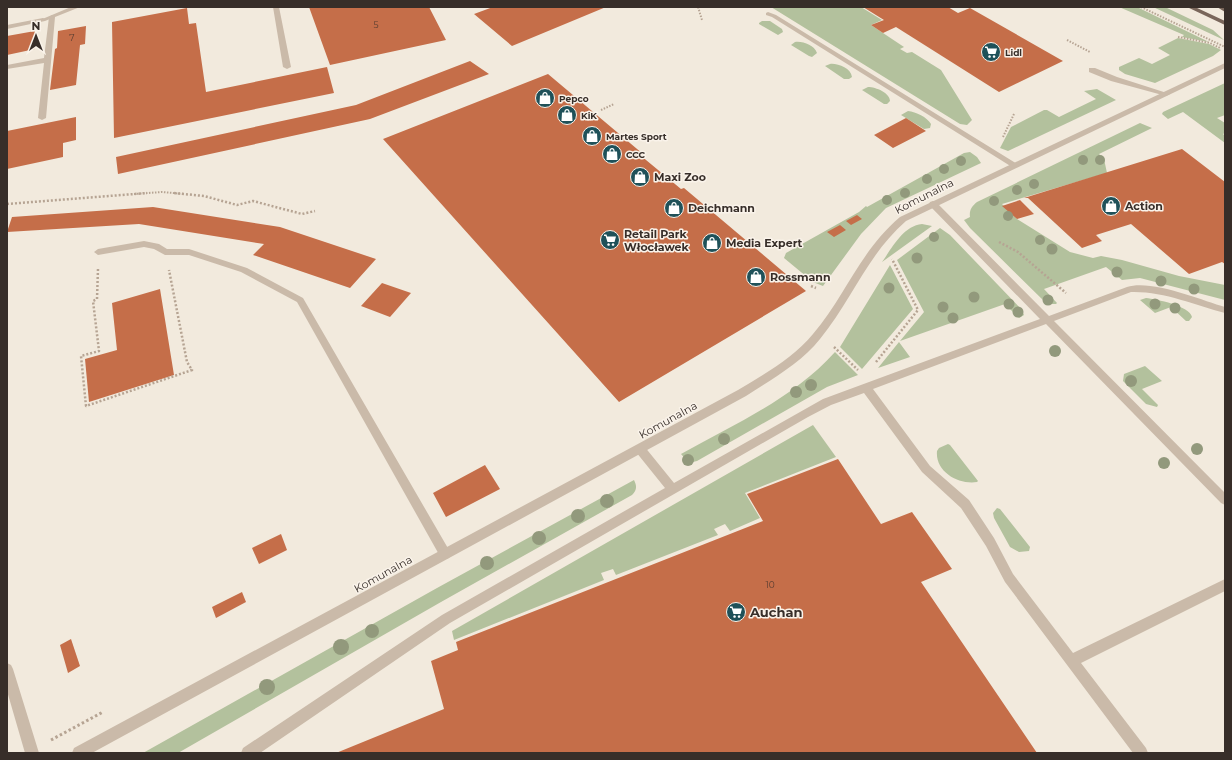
<svg xmlns="http://www.w3.org/2000/svg" width="1232" height="760" viewBox="0 0 1232 760" font-family="Montserrat,sans-serif">
	<rect width="100%" height="100%" fill="#f2eadd"/>
	<path fill="#b3c19d" d="M771,7H861L882,20L871,25L904,47L900,49L907,53L912,52L941,70L972,120L967,125L960,124Z
		M1119,7H1137L1209,42L1182,37L1184,35Z
		M1153,7H1165L1213,30L1224,40Z
		M762,21H770L782,29L783,32L778,35L759,24V23Z
		M1178,38L1209,44L1221,50L1213,56L1155,83L1125,74L1119,70V67L1139,58L1152,64L1170,55L1158,48Z
		M795,42C803,41 814,45 817,53L812,57L809,56L791,45Z
		M830,64C837,63 851,68 852,77L849,79H844L825,66Z
		M1225,83V115L1217,118L1225,123V133L1223,134L1225,136V143L1183,112L1168,119L1162,114L1163,112Z
		M868,87C876,87 890,93 890,101L887,104H884L862,90Z
		M1097,89L1116,100L1008,151L1000,148L1011,127L1044,110H1047L1059,117L1096,99L1084,91Z
		M908,111C916,112 927,117 931,124L930,128L924,129L901,115Z
		M1140,123L1152,128L1099,154L1104,159L1107,173L1002,204L1017,219L1070,252L1093,258L1101,256L1122,260L1179,276L1225,285V300L1140,278L1122,280L1106,267L1044,289L1057,303L1056,304H1047L970,228L964,220L970,217C969,210 972,206 977,202Z
		M970,152L977,157L981,163L886,208L861,234L823,286L813,282L784,258L786,253L859,212L866,206L867,207L964,153Z
		M922,224L932,226L882,262C892,248 903,226 922,224Z
		M940,228L950,235L1021,309L1024,315L1019,318L1005,304L900,341L924,312L897,260Z
		M890,265L913,309L862,369L840,347Z
		M1146,298C1156,299 1190,306 1192,317L1189,321H1186L1171,307L1155,313L1140,300Z
		M899,342L910,357L878,368Z
		M835,352L858,375L827,387L697,461L689,463L681,454C734,424 793,399 835,352Z
		M1145,366L1162,381L1142,389L1158,405L1157,407L1146,404L1123,381L1124,374Z
		M813,425L836,457L745,493L760,518L730,531L725,524L714,529L718,535L616,575L613,569L601,573L604,580L454,640L452,631Z
		M948,444L950,445L978,481L977,482C959,485 935,472 937,451L939,448Z
		M634,480C637,486 637,490 632,495L441,602L178,753H143L437,588Z
		M997,508L1000,509L1030,547L1029,551L1019,552L1010,547L994,518L993,513Z"/>
	<path fill="#c56e49" d="M309,7H429L446,40L330,65Z
		M493,7H606L512,46L474,14Z
		M863,7H948L958,13L970,8L1063,61L999,92L896,27L883,33L871,25L884,20Z
		M187,8L189,24L196,23L206,92L327,67L334,93L114,138L112,22Z
		M86,26L85,44L80,45L76,85L50,90L55,49L57,48L58,31Z
		M35,31V49L7,55V36Z
		M470,61L489,74L370,119L118,174L116,157L356,105Z
		M548,74L643,154L640,155L681,189L684,188L806,291L619,402L383,139Z
		M76,117V140L63,143V157L7,169V131Z
		M906,118L926,131L893,148L874,135Z
		M1182,149L1225,182V264L1222,262L1189,274L1131,224L1096,235L1102,241L1082,248L1028,198H1024Z
		M1020,200L1034,214L1017,219L1002,206Z
		M153,207L280,227L376,259L350,288L253,255L264,244L139,224L7,232L12,217Z
		M857,215L862,219L851,225L846,221Z
		M840,225L846,230L834,237L827,232Z
		M382,283L411,293L390,317L361,306Z
		M160,289L174,375L89,402L85,359L117,350L112,303Z
		M838,459L881,524L912,512L952,569L921,582L1037,753H336L444,709L431,661L458,650L456,642L763,521L747,494Z
		M485,465L500,489L446,517L433,493Z
		M281,534L287,550L259,564L252,548Z
		M242,592L246,602L216,618L212,607Z
		M71,639L80,666L68,673L60,645Z"/>
	<g fill="none" stroke-linecap="round" stroke-linejoin="round">
		<path stroke="#b6a493" stroke-width="2" stroke-dasharray="1.5 1.5" stroke-linecap="butt" d="M698,7L702,20
			M1141,7L1225,47
			M1178,37L1210,43L1220,48
			M1067,40L1090,52
			M601,110L614,104
			M1003,137L1014,114
			M134,194L162,192L184,194"/>
		<path stroke="#b6a493" stroke-width="2.5" stroke-dasharray="2 2" stroke-linecap="butt" d="M174,193L204,196L237,205L253,201L302,214L315,211
			M7,204L147,193
			M999,242L1018,252L1066,293
			M98,269L97,299L93,301L99,351L81,356L86,406L192,370L187,362L169,270
			M811,286L816,288
			M834,347L858,370
			M876,362L918,310L892,259"/>
		<path stroke="#b6a493" stroke-width="3" stroke-dasharray="2.5 2.5" stroke-linecap="butt" d="M51,740L103,712"/>
		<path fill="#cabaa9" fill-rule="evenodd" d="M273,7H279L291,67L287,69L283,67Z
			M768,12L776,15L1019,165L1018,167H1012L772,17L766,15V13Z
			M52,15L55,17L46,118L42,120L38,118L44,63L7,69V65L44,58L49,17Z
			M43,18L45,19V21L7,29V25Z
			M1089,68H1095L1117,77L1170,94L1166,96L1111,81L1089,72Z
			M933,201L936,202L1049,316L1127,287C1151,279 1201,300 1225,307V313C1195,305 1163,291 1131,292L1054,321L1225,493V505L1221,503L1046,324L873,389L930,466L969,500L994,538L1013,574L1073,653L1225,579V591L1081,663L1146,748L1148,753H1133L1005,582L986,546L961,508L922,472L864,393L831,405L808,417L450,623L260,753H241L243,748L442,615L665,488L636,452L635,449L636,446L640,444L644,446L674,483L823,399L1040,319L930,206L929,204L930,202Z
			M144,241L159,244L167,249H189L247,268L303,298L449,550L451,554L449,558L445,559L441,558L297,302L241,272L189,255H165L154,249L144,247L98,255L94,252L98,249Z
			M7,663L11,665L13,669L39,753H25L7,691Z"/>
		<path fill="#cabaa9" fill-rule="evenodd" d="M71,7H80L45,21L40,20Z
			M1225,63V68L906,221C867,255 852,300 820,339C801,363 772,379 746,396L92,753H72L74,748L738,390C765,374 793,358 813,334C846,295 860,251 900,217Z"/>
		<path fill="#79665a" fill-rule="evenodd" d="M1187,7H1195L1225,21V25Z
			M1217,7H1225V12Z"/>
	</g>
	<g fill="#92997c">
		<circle cx="1083" cy="160" r="5"/>
		<circle cx="1100" cy="160" r="5"/>
		<circle cx="961" cy="161" r="5"/>
		<circle cx="944" cy="169" r="5"/>
		<circle cx="927" cy="179" r="5"/>
		<circle cx="1034" cy="184" r="5"/>
		<circle cx="1017" cy="190" r="5"/>
		<circle cx="905" cy="193" r="5"/>
		<circle cx="887" cy="200" r="5"/>
		<circle cx="994" cy="201" r="5"/>
		<circle cx="1008" cy="216" r="5"/>
		<circle cx="934" cy="237" r="5"/>
		<circle cx="1040" cy="240" r="5"/>
		<circle cx="1052" cy="249" r="5.5"/>
		<circle cx="917" cy="258" r="5.5"/>
		<circle cx="1117" cy="272" r="5.5"/>
		<circle cx="1161" cy="281" r="5.5"/>
		<circle cx="889" cy="288" r="5.5"/>
		<circle cx="1194" cy="289" r="5.5"/>
		<circle cx="974" cy="297" r="5.5"/>
		<circle cx="1048" cy="300" r="5.5"/>
		<circle cx="1009" cy="304" r="5.5"/>
		<circle cx="1155" cy="304" r="5.5"/>
		<circle cx="943" cy="307" r="5.5"/>
		<circle cx="1175" cy="308" r="5.5"/>
		<circle cx="1018" cy="312" r="5.5"/>
		<circle cx="953" cy="318" r="5.5"/>
		<circle cx="1055" cy="351" r="6"/>
		<circle cx="1131" cy="381" r="6"/>
		<circle cx="811" cy="385" r="6"/>
		<circle cx="796" cy="392" r="6"/>
		<circle cx="724" cy="439" r="6"/>
		<circle cx="1197" cy="449" r="6"/>
		<circle cx="688" cy="460" r="6"/>
		<circle cx="1164" cy="463" r="6"/>
		<circle cx="607" cy="501" r="7"/>
		<circle cx="578" cy="516" r="7"/>
		<circle cx="539" cy="538" r="7"/>
		<circle cx="487" cy="563" r="7"/>
		<circle cx="372" cy="631" r="7"/>
		<circle cx="341" cy="647" r="8"/>
		<circle cx="267" cy="687" r="8"/>
	</g>
	<defs>
		<g id="supermarket-disc" transform="scale(1)"><circle r="9.5" fill="#1f5159" stroke="#faf3ea"/><path d="M-6-5.5h2.5l.6 2H6L4.5 2H-2.5L-4.4-4H-6ZM-1.5 3.2a1.3 1.3 0 1 0 .1 0ZM3 3.2a1.3 1.3 0 1 0 .1 0Z" fill="#fff"/></g>
		<g id="shop-disc" transform="scale(1)"><circle r="9.5" fill="#1f5159" stroke="#faf3ea"/><path d="M-5-2.5h2.3a2.7 3.5 0 0 1 5.4 0H5L5.5 6h-11ZM-1.5-2.5h3a1.5 2.3 0 0 0-3 0Z" fill="#fff"/></g>
	</defs>
	<g fill-rule="evenodd">
		<use href="#supermarket-disc" x="991" y="52"/>
		<use href="#shop-disc" x="545" y="98"/>
		<use href="#shop-disc" x="567" y="115"/>
		<use href="#shop-disc" x="592" y="136"/>
		<use href="#shop-disc" x="612" y="154"/>
		<use href="#shop-disc" x="640" y="177"/>
		<use href="#shop-disc" x="1111" y="206"/>
		<use href="#shop-disc" x="674" y="208"/>
		<use href="#supermarket-disc" x="610" y="240"/>
		<use href="#shop-disc" x="712" y="243"/>
		<use href="#shop-disc" x="756" y="277"/>
		<use href="#supermarket-disc" x="736" y="612"/>
	</g>
	<g text-anchor="middle" dominant-baseline="central" stroke-width="3" stroke-linejoin="round" paint-order="stroke">
		<g font-size="9" fill="#5a3e31">
			<text x="376" y="24">5</text>
			<text x="72" y="37">7</text>
			<text x="770" y="584">10</text>
		</g>
		<g font-size="9" font-weight="bold" fill="#372e29" stroke="#faf3ea" text-anchor="start">
			<text x="1005" y="52">Lidl</text>
			<text x="559" y="98">Pepco</text>
			<text x="581" y="115">KiK</text>
			<text x="606" y="136">Martes Sport</text>
			<text x="626" y="154">CCC</text>
		</g>
		<g font-size="11" font-weight="bold" fill="#372e29" stroke="#faf3ea" text-anchor="start">
			<text x="654" y="177">Maxi Zoo</text>
			<text x="1125" y="206">Action</text>
			<text x="688" y="208">Deichmann</text>
			<text x="624" y="234">Retail Park<tspan x="624" dy="13">Włocławek</tspan></text>
			<text x="726" y="243">Media Expert</text>
			<text x="770" y="277">Rossmann</text>
		</g>
		<g font-size="11" fill="#372e29" stroke="#faf3ea">
			<text transform="translate(924 196) rotate(-27)">Komunalna</text>
			<text transform="translate(668 420) rotate(-29)">Komunalna</text>
			<text transform="translate(383 574) rotate(-29)">Komunalna</text>
		</g>
		<g font-size="13" font-weight="bold" fill="#372e29" stroke="#faf3ea" text-anchor="start">
			<text x="750" y="612">Auchan</text>
		</g>
	</g>
	<rect width="1232" height="760" fill="none" stroke="#372e29" stroke-width="16"/>
	<g transform="translate(36 36)" stroke="#faf3ea" stroke-width="3" paint-order="stroke">
	<path d="M0-3L7 15L0 10L-7 15Z" fill="#372e29"/>
	<text y="-6" font-size="11" font-weight="bold" text-anchor="middle" fill="#372e29">N</text>
	</g>
</svg>
